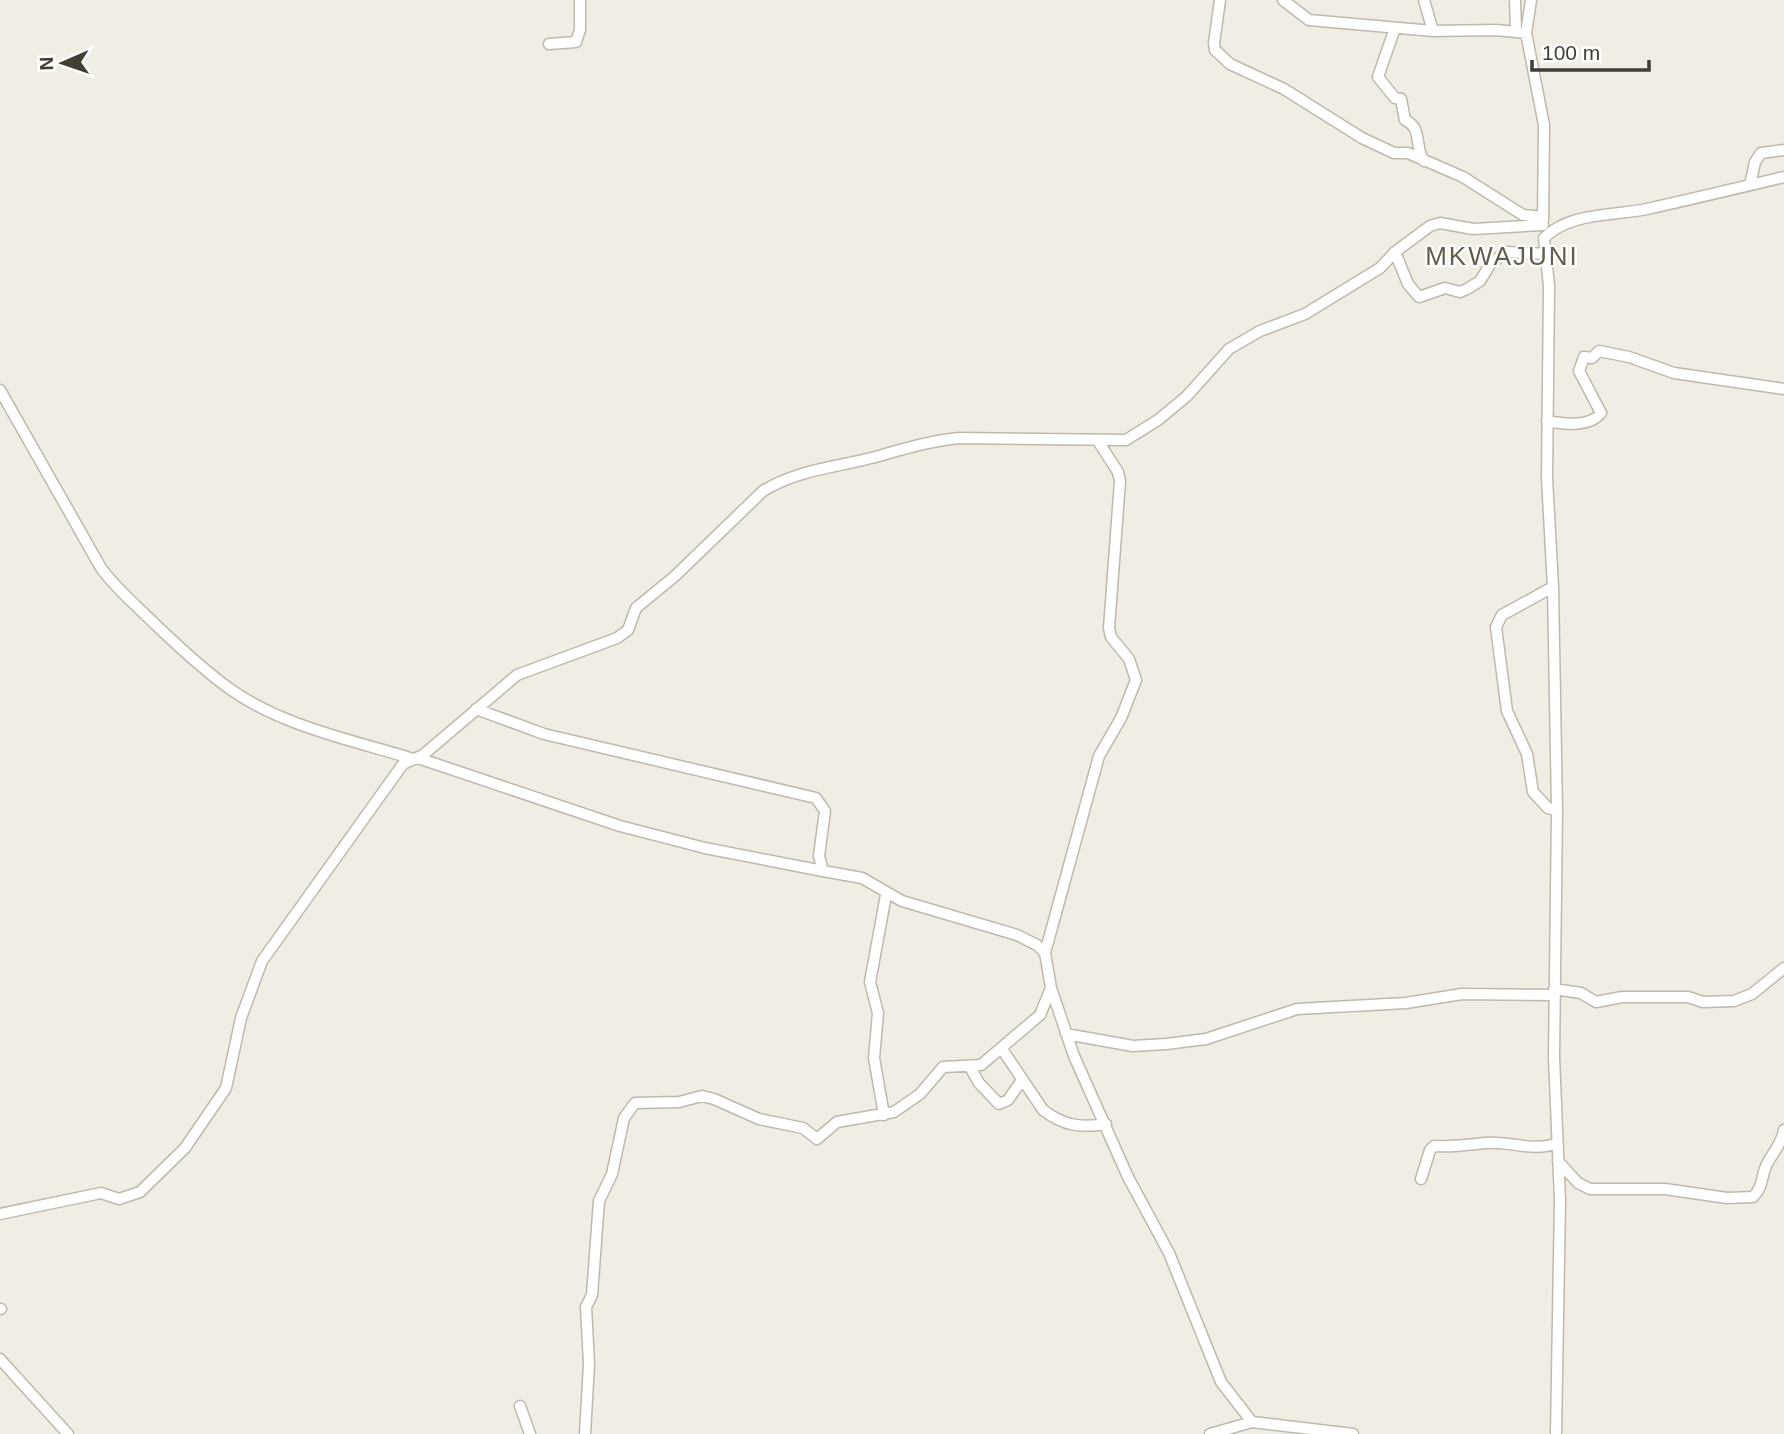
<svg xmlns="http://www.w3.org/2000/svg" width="1784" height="1434" viewBox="0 0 1784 1434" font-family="Arial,sans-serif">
	<rect width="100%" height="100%" fill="#f0eee4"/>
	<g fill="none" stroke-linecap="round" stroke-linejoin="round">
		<g stroke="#bdb9ab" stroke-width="13">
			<path id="minor" d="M1220,0L1214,43L1215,50L1230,64L1284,89L1362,138L1394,153H1408L1463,177L1523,215L1543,217
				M1283,0L1309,20L1433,31L1496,30L1526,33
				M1424,0L1433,31
				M1515,0L1516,31
				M1531,0L1526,33L1544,125L1543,221
				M1395,28L1378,77L1395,98L1401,99L1405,120C1423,128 1414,147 1424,161
				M549,44L576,42L580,30V0
				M1750,185L1755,162L1761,153L1784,150
				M1395,252L1408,284L1419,297L1445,288L1460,292L1467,289L1480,281L1491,263L1507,252L1546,254
				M0,390L101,568C117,590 138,607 157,626C180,648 205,671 230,689C282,726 351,740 410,758
				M1547,421C1564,424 1589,428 1601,413L1579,371L1584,357L1592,358L1599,351L1629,357L1674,373L1784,389
				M1553,587L1502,615L1496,627L1507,711L1527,754L1533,792L1548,808L1557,810
				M476,709L544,734L816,798L825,811L819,856L823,871L862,878L902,901L1017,935L1037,945L1045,953L1051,988L1074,1056L1128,1177L1169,1253L1221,1382L1252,1422
				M418,758L620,826L705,848L823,871
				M1045,953L1099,756L1121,718L1136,680L1129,659L1111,637L1109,628L1120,481L1118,472L1098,441
				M1554,989L1581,993L1596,1002L1622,997H1688L1703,1002L1734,1001L1752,994L1784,968
				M1066,1034L1133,1046L1166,1044L1206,1039L1297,1009L1406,1003L1462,994L1554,995
				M1002,1049L1043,1110C1064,1126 1080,1128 1106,1124
				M970,1067L979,1083L999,1104L1008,1100L1022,1080
				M884,1115L874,1058L878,1013L870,982L886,895
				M1558,1161L1578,1183L1590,1189H1665L1727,1198L1753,1197C1763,1187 1761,1178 1766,1166C1772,1153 1782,1144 1784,1130
				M1421,1179L1430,1150L1434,1146C1453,1147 1467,1145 1485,1143C1509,1140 1533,1153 1557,1143
				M0,1214L101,1193L119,1199L140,1192L185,1148L226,1088L241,1018L262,961L403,764L423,755L517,675L617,638L628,630L636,608L675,576L763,491C798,469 840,467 879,456C906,448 930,441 959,438L1126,440L1158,420L1187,396L1229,349L1260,331L1305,314L1380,268L1395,252L1430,226L1440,223L1473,229L1543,225
				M0,1309H1
				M0,1359L68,1434
				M520,1406L530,1434
				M585,1434L589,1364L586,1307L592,1295L599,1201L612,1174L624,1118L635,1103L679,1102L702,1096L714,1099L759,1119L803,1128L817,1139L837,1122L894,1112L920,1094L943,1067L981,1065L1040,1015L1051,988
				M1210,1434L1252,1422L1353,1434
				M1556,1434L1560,1200L1554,1057L1557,810L1553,587L1547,478L1549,286L1544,238C1570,212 1613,216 1647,209C1692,199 1738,188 1784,177"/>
		</g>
		<use href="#minor" stroke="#fff" stroke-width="10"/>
	</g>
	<g text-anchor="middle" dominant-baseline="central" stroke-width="5" stroke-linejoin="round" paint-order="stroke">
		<g font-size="26" letter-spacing="2" fill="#635d4d" stroke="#fff">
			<text x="1502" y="256">MKWAJUNI</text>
		</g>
	</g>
	<g transform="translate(63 63) rotate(268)" stroke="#ffffff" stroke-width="5" paint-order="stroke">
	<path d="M0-5L12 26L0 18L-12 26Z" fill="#413e35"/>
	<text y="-10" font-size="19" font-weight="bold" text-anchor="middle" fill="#413e35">N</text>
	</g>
	<path d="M1532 60v10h117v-10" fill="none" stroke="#413e35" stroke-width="3.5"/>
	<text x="1542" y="60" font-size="21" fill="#413e35" stroke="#ffffff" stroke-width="5" paint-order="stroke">100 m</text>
</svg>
